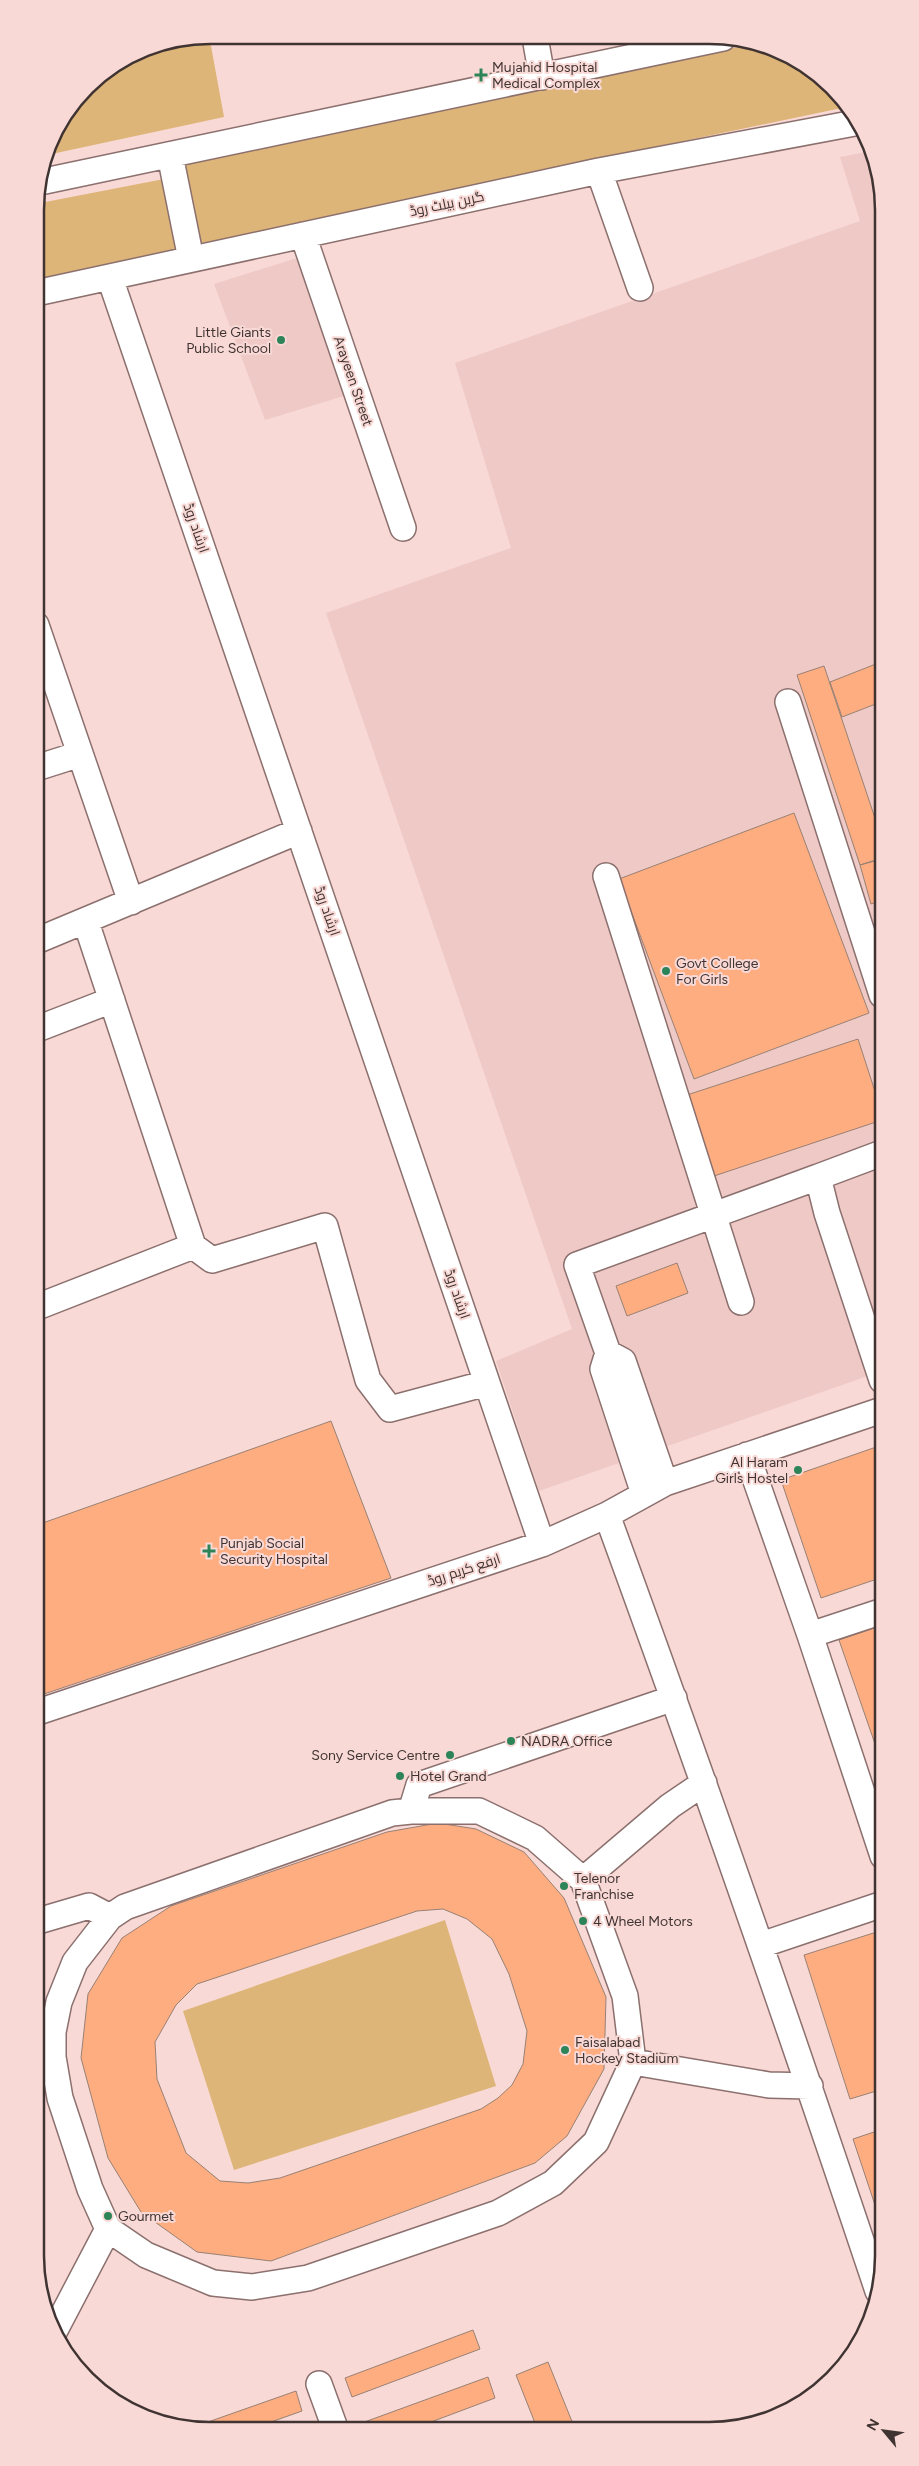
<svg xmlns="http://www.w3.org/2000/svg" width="919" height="2466" viewBox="0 0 919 2466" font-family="Figtree,Cairo,sans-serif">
	<rect width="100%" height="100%" fill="#f8d9d6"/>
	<path fill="#efc9c6" d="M871,151L881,176L882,1371L539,1491L496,1361L572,1329L326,613L511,548L455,363L860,221L840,157Z
		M297,258L347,395L265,420L214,284Z"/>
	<path fill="#deb578" d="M209,35L224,117L47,155L53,133L94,79L143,48Z
		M757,43L787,53L833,86L851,111L837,109L401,200L349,221L200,250L180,165Z
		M164,179L179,254L36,283L35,204Z
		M445,1920L496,2086L234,2170L183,2011Z"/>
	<path fill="#fead80" stroke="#988174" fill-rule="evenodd" d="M881,662V702L842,717L830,682Z
		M824,666L882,839V858L860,865L797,675Z
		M794,813L869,1013L694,1079L619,879Z
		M882,859V900L871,904L860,865Z
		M858,1039L882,1113V1120L714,1176L687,1095Z
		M677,1263L688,1293L627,1316L616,1286Z
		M331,1421L391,1578L38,1696L37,1525Z
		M882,1445L883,1577L821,1598L781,1480Z
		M883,1625V1767L839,1640Z
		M438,1823L476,1829L524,1852L564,1898L606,1997L604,2069L567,2136L535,2163L271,2261L197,2252L141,2212L108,2158L81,2058L88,1994L122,1938L171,1906L387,1832ZM443,1909L467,1919L492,1939L509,1974L527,2031L523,2064L512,2085L498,2098L481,2109L280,2178L248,2183L220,2181L186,2153L157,2079L155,2042L176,2005L197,1984L417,1911Z
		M883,1930V2089L850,2099L804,1955Z
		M883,2129L884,2232L853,2139Z
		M473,2330L480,2349L352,2397L345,2378Z
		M548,2362L573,2424L564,2428H537L516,2375Z
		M488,2377L495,2398L415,2428H360L359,2424Z
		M296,2391L302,2411L254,2428H191Z"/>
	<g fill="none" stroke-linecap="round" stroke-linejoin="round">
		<g stroke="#8b706e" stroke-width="28">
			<path id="minor" d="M535,37L542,77
				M170,155L191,259
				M599,171L640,288
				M40,182L723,38
				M303,235L403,528
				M110,278L542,1544
				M36,293L599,171L860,122
				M36,625L131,902
				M788,702L882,995
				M36,768L80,754
				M606,876L741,1302
				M86,922L193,1246L212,1260L325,1226L368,1380L390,1409L487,1383
				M36,941L299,831
				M37,1029L112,1000
				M818,1177L882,1153
				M37,1307L193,1246
				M608,1353L623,1361L665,1483
				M747,1455L810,1635L883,1856
				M644,1494L603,1369L608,1353L577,1265L818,1177L827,1213L882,1380
				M607,1515C701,1772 791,2031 878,2291
				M810,1635L883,1611
				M38,1712L542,1544L607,1515L665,1483L882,1410
				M411,1811H479L535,1838L583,1880L625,1996L633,2062L596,2142L553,2183L498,2213L308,2278L252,2287L213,2283L146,2255L108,2229L90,2189L60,2098L53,2057V2032L59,2002L75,1962L110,1917L125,1907L392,1813Z
				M411,1811L419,1785L674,1698
				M583,1880L670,1806L704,1783
				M38,1921L89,1906L110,1917
				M761,1945L883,1904
				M633,2062L769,2085L810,2086
				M54,2332L108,2229
				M319,2384L335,2428"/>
		</g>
		<use href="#minor" stroke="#fff" stroke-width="25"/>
	</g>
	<g fill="#2d8458" stroke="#f8d9d6" stroke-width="2">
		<path d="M478.5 67.5h5v5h5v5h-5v5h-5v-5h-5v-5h5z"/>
		<circle cx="281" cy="340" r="5"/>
		<circle cx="666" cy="971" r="5"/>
		<circle cx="798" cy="1470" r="5"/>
		<path d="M206.5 1543.5h5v5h5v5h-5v5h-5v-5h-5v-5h5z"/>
		<circle cx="511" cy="1741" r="5"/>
		<circle cx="450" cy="1755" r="5"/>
		<circle cx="400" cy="1776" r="5"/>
		<circle cx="564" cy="1886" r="5"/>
		<circle cx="583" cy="1921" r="5"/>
		<circle cx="565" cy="2050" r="5"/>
		<circle cx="108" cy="2216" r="5"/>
	</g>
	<g text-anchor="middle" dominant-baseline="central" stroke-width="4" stroke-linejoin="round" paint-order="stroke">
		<g font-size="14" fill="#403433" stroke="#f8d9d6" text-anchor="start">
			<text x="492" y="67">Mujahid Hospital<tspan x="492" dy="16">Medical Complex</tspan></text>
			<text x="271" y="332" text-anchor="end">Little Giants<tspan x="271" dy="16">Public School</tspan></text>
			<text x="676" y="963">Govt College<tspan x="676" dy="16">For Girls</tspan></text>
			<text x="788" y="1462" text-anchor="end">Al Haram<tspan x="788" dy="16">Girls Hostel</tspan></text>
			<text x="220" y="1543">Punjab Social<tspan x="220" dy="16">Security Hospital</tspan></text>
			<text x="521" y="1741">NADRA Office</text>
			<text x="440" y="1755" text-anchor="end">Sony Service Centre</text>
			<text x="410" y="1776">Hotel Grand</text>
			<text x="574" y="1878">Telenor<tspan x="574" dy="16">Franchise</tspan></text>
			<text x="593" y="1921">4 Wheel Motors</text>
			<text x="575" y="2042">Faisalabad<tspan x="575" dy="16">Hockey Stadium</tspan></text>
			<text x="118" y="2216">Gourmet</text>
		</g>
		<g font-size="14" fill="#403433" stroke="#f8d9d6">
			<text transform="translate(447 204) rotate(-12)">گرین بیلٹ روڈ</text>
			<text transform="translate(353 381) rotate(71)">Arayeen Street</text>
			<text transform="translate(196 528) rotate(71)">ارشاد روڈ</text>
			<text transform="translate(327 911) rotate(71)">ارشاد روڈ</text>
			<text transform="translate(457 1294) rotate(71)">ارشاد روڈ</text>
			<text transform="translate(464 1570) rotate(-18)">ارفع کریم روڈ</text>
		</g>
	</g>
	<path d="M0 0H919V2466H0ZM210 44H709A166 166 0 0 1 875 210V2256A166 166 0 0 1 709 2422H210A166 166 0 0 1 44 2256V210A166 166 0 0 1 210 44Z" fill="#f8d9d6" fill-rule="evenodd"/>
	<path fill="none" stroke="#403433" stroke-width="2.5" d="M210 44H709A166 166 0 0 1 875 210V2256A166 166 0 0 1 709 2422H210A166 166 0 0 1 44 2256V210A166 166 0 0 1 210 44Z"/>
	<g transform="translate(884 2431) rotate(299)" stroke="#f8d9d6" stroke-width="4" paint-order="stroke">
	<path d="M0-4L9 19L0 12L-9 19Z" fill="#403433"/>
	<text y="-8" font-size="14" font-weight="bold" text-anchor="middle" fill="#403433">N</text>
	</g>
</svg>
